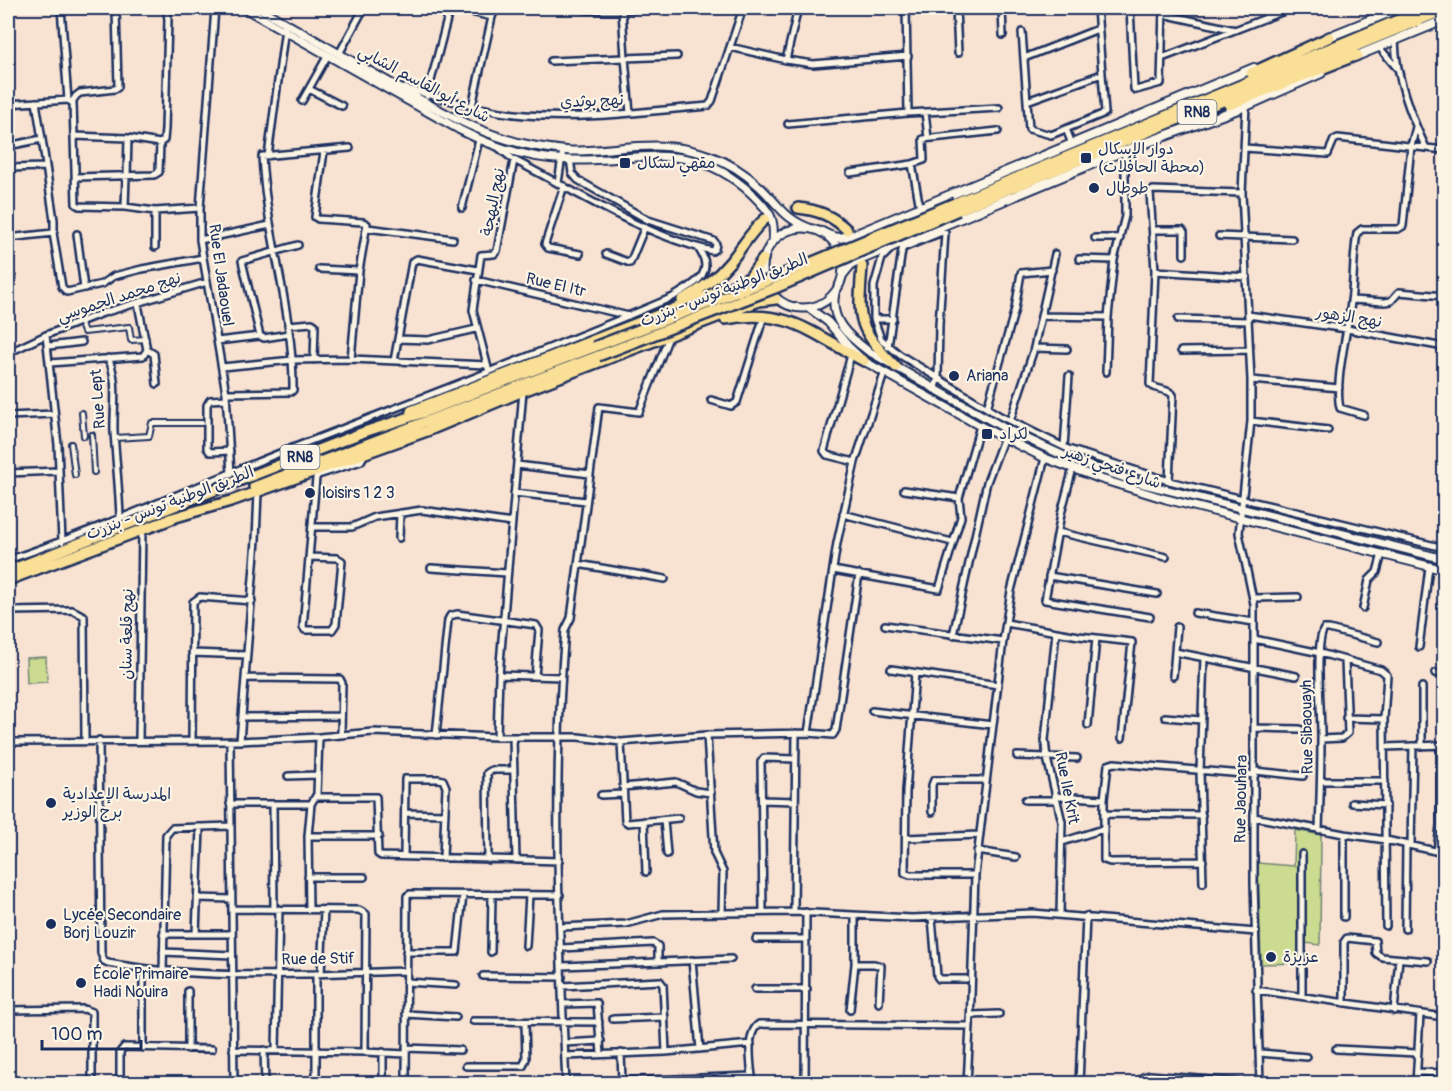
<svg xmlns="http://www.w3.org/2000/svg" width="1452" height="1091" viewBox="0 0 1452 1091" font-family="Pangolin,'Playpen Sans Arabic',sans-serif">
	<rect width="100%" height="100%" fill="#f8e2d2"/>
	<filter id="ink" filterUnits="userSpaceOnUse"><feTurbulence type="fractalNoise" baseFrequency=".0167" numOctaves="2"/><feDisplacementMap in="SourceGraphic" scale="12" xChannelSelector="R" yChannelSelector="G"/><feConvolveMatrix kernelMatrix="1 2 1 2 8 2 1 2 1" color-interpolation-filters="sRGB"/></filter>
	<g filter="url(#ink)">
		<path fill="#cbdb8f" stroke="#738576" stroke-width="1.5" d="M46,657L47,682L27,683L26,658Z
			M1295,830L1321,835L1320,945L1298,942V963L1261,964L1258,863L1294,866Z"/>
		<g fill="none" stroke-linecap="round" stroke-linejoin="round">
			<path stroke="#ccbebb" stroke-width="9" stroke-dasharray="9 4.5" stroke-linecap="butt" d="M765,219L787,209L798,208"/>
			<g stroke="#1b2f5e" stroke-width="8">
				<path id="pedestrian" d="M80,322L84,332L129,327L131,340L146,339
					M82,413L84,436
					M92,435L94,472
					M115,438L149,436L152,423H202
					M71,444L75,475"/>
			</g>
			<g stroke="#1b2f5e" stroke-width="10">
				<path id="minor" d="M61,8L68,100
					M215,8L200,208V240L226,393L231,474
					M453,8L492,17
					M578,8L588,10H622
					M655,8L622,10L625,58L677,56
					M906,8L908,113
					M956,8L958,53
					M1002,8L1003,35
					M1130,8L1134,89L1136,90L1161,83L1163,8
					M1266,8L1267,18
					M1163,14L1235,30
					M1022,32L1029,129L1051,135L1105,113L1097,8
					M1395,40C1396,78 1410,114 1426,148
					M730,47L786,60L813,64L908,56
					M1379,47L1396,67
					M339,54L364,8
					M1024,58L1098,29
					M1162,58L1292,8
					M786,60L798,8
					M551,61L625,58L630,113
					M404,88C444,98 484,112 525,115C586,120 647,111 708,106L712,101L743,8
					M309,89L342,106
					M427,96L450,8
					M302,101L328,55
					M1027,101L1102,74
					M72,102L76,96L80,93L115,89L118,87L116,8
					M8,104L68,100L73,103L76,204L79,206L125,207L155,211L200,208
					M472,106L492,17L496,8
					M1246,106L1242,193L1251,380V421L1239,533L1254,604V884L1260,1084
					M925,112L928,138
					M788,124L908,113L999,108
					M1066,129L1072,144
					M74,136L128,138L160,143
					M8,146L42,139L36,102
					M499,148L514,160C579,193 641,234 712,251L715,249L716,244L714,241L648,220L578,180L572,173L570,158
					M1245,148L1328,154L1334,140L1338,138L1444,150
					M324,151L315,217L318,219L363,222L367,224L359,271L351,359
					M268,156L285,28
					M912,164L924,160L923,139L998,131
					M8,168L46,167
					M850,173L912,164L920,208
					M127,176L128,138
					M75,177L154,175L159,172L160,143L164,140L165,129L168,19L166,8
					M558,183L563,150
					M564,186L545,244L548,248L580,254
					M125,207L126,176
					M462,208L479,140
					M367,228L453,239
					M1154,230H1182L1184,232V255
					M53,233L62,287L67,292L102,284L114,276L142,269L203,258
					M77,234L84,288
					M1219,236L1292,239
					M8,238L53,233L54,231V220L42,139
					M1095,238H1120
					M200,240L270,225
					M155,247V211
					M891,249L882,258L874,286V319L881,339L900,355L1000,416L1068,449L1169,481L1444,548
					M606,254L630,263L644,229
					M1079,259L1114,260
					M319,269L359,271
					M1155,271L1247,277
					M8,277H12
					M476,280L629,316
					M1351,300L1385,302L1391,301L1399,292L1444,296
					M1248,315L1347,329L1444,347
					M1042,316L1108,317
					M874,319H893
					M1178,319L1248,321
					M288,325L312,323L315,325L314,360
					M289,334L264,338L260,336L242,261L298,245
					M46,335L58,445L62,542
					M398,339L428,340L476,329
					M217,341L260,336
					M49,346L82,342
					M888,347L902,250L903,248L942,232L945,233L939,325L938,378L934,390
					M1034,348L1067,349
					M147,350L154,354L157,384
					M1181,351L1248,350
					M8,353L46,335L103,313L207,282
					M851,355L824,451L827,455L855,462
					M108,358C119,379 113,409 114,432C116,461 119,489 120,517
					M394,361L412,262L417,259L478,270
					M50,363L143,356L147,350L138,304
					M222,367L293,360L351,359L487,365
					M488,368L473,310L481,255L494,254L497,251L514,160
					M1106,372L1108,317L1114,260L1125,216V150
					M1251,380L1339,388
					M226,393L291,392L293,390C294,311 266,235 262,156L350,148
					M226,399L210,400L207,405V448L210,452L230,451
					M711,400L731,406L737,402L764,316
					M987,408L1015,309L1021,273L1052,270
					M1364,415L1340,408C1334,383 1348,330 1351,302C1354,279 1353,256 1357,233L1362,229H1398L1403,226L1411,146L1416,127
					M8,416L54,414
					M1010,421L1033,352L1055,254
					M1251,421L1328,430
					M1064,447L1069,376
					M517,465L590,474
					M1073,468L1061,514L1045,600L1150,617
					M8,473L59,471
					M1169,481L1173,395C1168,388 1156,391 1150,384L1155,271L1150,192L1153,190L1242,193
					M904,490L959,498
					M514,493L586,501
					M843,514L952,542
					M312,527H352L375,517L422,510L512,523
					M1058,532L1166,557
					M399,538L400,513
					M309,557L337,558L342,561L336,624L332,630H305L303,627L316,478L318,475L361,461L365,454
					M8,560C103,528 196,486 290,449C418,399 547,351 673,297C694,284 717,274 698,248
					M578,564L665,579
					M431,568L507,573
					M833,570L939,589L961,517L959,498L980,426
					M1049,576L1157,594
					M1253,598L1298,597
					M1363,608L1369,580L1377,572L1382,554
					M8,611L72,610L84,616L85,740
					M1195,613L1254,622
					M1006,623L1079,636L1132,642L1122,738
					M885,625L1003,641
					M1056,632L1045,740L1047,758L1062,822L1060,914
					M953,635L987,482L1004,437
					M1254,639L1320,653L1381,670L1387,675L1384,719L1386,926
					M1419,647L1429,567
					M1175,652L1296,676
					M192,653L247,655
					M891,669L998,685
					M915,673L906,791L905,873L910,875H975
					M1435,673L1444,675
					M499,675L561,677
					M1173,676L1177,627
					M245,678L340,679L342,683L341,735
					M872,711L993,725
					M242,717L341,716
					M1165,717L1201,720
					M1346,718L1384,719
					M1088,725L1096,638
					M1255,728L1300,729
					M808,733L833,735L836,730L859,574
					M436,735L448,620L450,616L457,614L536,625L539,630L535,676
					M707,735L714,853L723,872L722,913
					M497,737L499,675L523,391
					M513,737L516,860
					M1321,739L1342,738L1348,733L1345,661
					M99,740L101,953L104,961L108,963C206,981 307,974 406,971
					M139,740L142,529
					M192,741L193,602L200,597L252,601
					M230,741L234,1084
					M240,741L256,540L258,492
					M8,742L240,741L319,737L373,732L497,737H578L621,742L707,735L808,733L837,543L855,462L884,374
					M621,742L625,821L628,823L679,818
					M1422,746V687
					M1385,747L1444,745
					M1017,756L1077,758
					M1255,771L1303,776
					M288,776L317,775
					M1321,781H1385
					M623,787L676,782L696,791L711,793
					M601,795L623,794
					M1055,796L1104,799
					M316,797H376L378,854L381,856L559,861
					M762,800L795,801
					M1025,800H1056
					M1352,803L1386,805
					M230,804H311
					M273,804L274,909
					M932,812V785L934,780H986
					M405,813L445,814
					M1104,814L1202,815
					M1254,817L1344,834L1386,840L1444,853
					M664,820L667,854
					M644,821L646,872
					M1319,830C1320,800 1321,770 1321,741C1322,719 1314,644 1324,629H1329L1378,642
					M308,836H379
					M906,838L979,835
					M1062,842L1103,829
					M1411,845L1413,746
					M977,851L1016,857
					M1437,852L1440,825V745
					M404,856L405,779H439L443,780L446,787L443,858
					M488,860L487,773L492,770H514
					M1203,861L1110,862L1104,860V799L1108,765L1114,763L1255,775
					M308,877H364
					M1203,883L1200,771L1204,658
					M197,898L232,899
					M233,909L359,910L366,914L365,1052L233,1050
					M309,910L308,836L311,804L317,794L319,737
					M763,912L761,762L764,758L795,759
					M794,912L796,733
					M1344,917V834
					M932,918L937,976L939,979H966
					M561,927L626,924L663,914L794,912L912,918L1033,913L1256,932
					M1405,929L1406,844
					M163,934H232
					M196,934L200,827
					M756,939H806
					M526,946L529,895
					M562,948L653,943L658,946V962
					M163,952L232,955
					M406,952H457L463,895
					M491,952L492,895
					M692,960L700,1049
					M855,964H874L881,966L879,1003
					M562,966L731,959
					M143,970V1048
					M163,972L166,835L172,828L231,826
					M316,974V1084
					M321,974L324,910
					M483,976L562,977
					M406,982L456,985
					M562,986L660,981L663,985L666,1052
					M755,989H807
					M1256,990L1444,1017
					M188,991V1049
					M1302,996V854
					M1344,1003V942L1347,938L1375,941L1376,953L1382,957L1428,961
					M563,1004L597,1003L601,1054
					M8,1010L84,1009L92,1012V1084
					M850,1010L855,964V916
					M1394,1011L1399,959
					M406,1014L456,1017
					M971,1015L999,1014
					M613,1019L665,1017
					M473,1021L599,1022
					M564,1043L601,1041
					M406,1048L460,1050
					M1336,1049L1417,1053
					M264,1050L265,1084
					M276,1050L279,909
					M365,1052L406,1054
					M621,1053L622,1082
					M1260,1053L1307,1057
					M565,1056L666,1052L751,1044
					M466,1066H523L526,1059L525,1022
					M1417,1072L1444,1073
					M623,1081L752,1076
					M120,1084V1052L124,1047L212,1049
					M383,1084V1052
					M406,1084L407,896L410,894L560,895
					M566,1084C559,933 552,781 565,630L571,618L599,407L639,412L669,337
					M753,1084C751,1068 745,1033 759,1024L970,1026L975,875L1003,641L1011,591L1045,458
					M805,1084L806,912
					M967,1084L970,1026
					M1079,1084L1086,916
					M1140,1084L1143,1077L1150,1075L1261,1084
					M1416,1084L1420,1014"/>
			</g>
			<g stroke="#1b2f5e" stroke-width="11">
				<path id="tertiary" d="M244,8L460,130C493,147 532,159 570,160C642,162 691,137 752,194C770,212 775,216 773,242
					M259,8C306,35 354,62 401,89C445,113 484,137 534,146C546,148 559,150 571,151C621,151 660,137 710,156C728,162 746,174 760,187C780,206 784,219 812,229
					M763 268a40 40 0 1 1 80 0a40 40 0 1 1-80 0Z
					M835,293C829,320 848,336 868,351L1006,429L1075,461L1140,483L1444,559
					M809,308L828,322L848,346L864,361L980,426L1045,458L1101,479L1166,499L1444,570"/>
			</g>
			<g stroke="#1b2f5e" stroke-width="12">
				<path id="secondary" d="M1326,38L1400,8
					M1354,57L1444,20
					M822,232C838,241 842,238 859,233L1254,68
					M843,274L852,263L869,256L1116,154L1246,106L1321,73"/>
			</g>
			<g stroke="#1b2f5e" stroke-width="14">
				<path id="motorway" d="M1251,73L1330,37
					M1229,105L1357,55
					M955,203L1427,8
					M798,208C818,210 833,216 847,230
					M958,210L1444,10
					M862,266C858,321 856,326 896,367
					M682,300C701,290 716,279 730,262C742,248 751,231 765,219
					M725,319C788,307 812,334 864,361
					M411,411L740,283L750,277L763,259
					M254,487L598,356
					M169,519L234,500L427,431L523,391L759,301L776,299
					M8,571L364,432L422,413L594,347
					M8,580L174,518"/>
			</g>
			<use href="#pedestrian" stroke="#fcf5e5" stroke-width="4"/>
			<use href="#minor" stroke="#fcf5e5" stroke-width="5"/>
			<use href="#tertiary" stroke="#fcf5e5" stroke-width="7"/>
			<use href="#secondary" stroke="#fcf5e5" stroke-width="8"/>
			<use href="#motorway" stroke="#fadf96" stroke-width="9"/>
			<g stroke="#1b2f5e" stroke-width="14" stroke-linecap="butt">
				<path id="motorway-bridge" d="M594,347L772,279L955,203
					M598,356L775,288L958,210"/>
			</g>
			<use href="#motorway-bridge" stroke="#fadf96" stroke-width="9"/>
		</g>
	</g>
	<g fill="#1b2f5e" stroke="#fcf5e5" stroke-width="2">
		<rect x="1080" y="152" width="12" height="12" rx="3"/>
		<rect x="619" y="157" width="12" height="12" rx="3"/>
		<circle cx="1094" cy="188" r="6"/>
		<circle cx="954" cy="376" r="6"/>
		<rect x="981" y="428" width="12" height="12" rx="3"/>
		<circle cx="310" cy="493" r="6"/>
		<circle cx="51" cy="803" r="6"/>
		<circle cx="51" cy="924" r="6"/>
		<circle cx="1271" cy="957" r="6"/>
		<circle cx="81" cy="983" r="6"/>
	</g>
	<g text-anchor="middle" dominant-baseline="central" stroke-width="4.5" stroke-linejoin="round" paint-order="stroke">
		<g fill="#fcf5e5" stroke="#5e6a86" stroke-width="1.5">
			<rect x="1177.5" y="100" width="39" height="24" rx="4.5"/>
			<rect x="280.5" y="445" width="39" height="24" rx="4.5"/>
		</g>
		<g font-size="15" font-weight="bold" fill="#1b2f5e">
			<text x="1197" y="112">RN8</text>
			<text x="300" y="457">RN8</text>
		</g>
		<g font-size="16" fill="#1b2f5e" stroke="#fcf5e5">
			<text transform="translate(424 84) rotate(28)">شارع أبو القاسم الشابي</text>
			<text transform="translate(592 101) rotate(-2)">نهج بوثدي</text>
			<text transform="translate(493 202) rotate(-79)">نهج البهجة</text>
			<text transform="translate(221 275) rotate(82)">Rue El Jadaouel</text>
			<text transform="translate(556 285) rotate(13)">Rue El Itr</text>
			<text transform="translate(724 290) rotate(-21)">الطريق الوطنية تونس - بنزرت</text>
			<text transform="translate(119 297) rotate(-18)">نهج محمد الجموسي</text>
			<text transform="translate(1349 317) rotate(9)">نهج الزهور</text>
			<text transform="translate(98 399) rotate(-94)">Rue Lept</text>
			<text transform="translate(1112 467) rotate(19)">شارع فتحي زهير</text>
			<text transform="translate(170 503) rotate(-21)">الطريق الوطنية تونس - بنزرت</text>
			<text transform="translate(127 634) rotate(-89)">نهج قلعة سنان</text>
			<text transform="translate(1307 727) rotate(-91)">Rue Sibaouayh</text>
			<text transform="translate(1067 788) rotate(79)">Rue Ile Krit</text>
			<text transform="translate(1241 799) rotate(-89)">Rue Jaouhara</text>
			<text transform="translate(318 959) rotate(-1)">Rue de Stif</text>
		</g>
		<g font-size="16" fill="#1b2f5e" stroke="#fcf5e5" text-anchor="start">
			<text x="1098" y="149">دوار الإسكال<tspan x="1098" dy="18">(محطة الحافلات)</tspan></text>
			<text x="637" y="163">مقهي لسكال</text>
			<text x="1106" y="188">طوطال</text>
			<text x="966" y="376">Ariana</text>
			<text x="999" y="434">لكراد</text>
			<text x="322" y="493">loisirs 1 2 3</text>
			<text x="63" y="794">المدرسة الإعدادية<tspan x="63" dy="18">برج الوزير</tspan></text>
			<text x="63" y="915">Lycée Secondaire<tspan x="63" dy="18">Borj Louzir</tspan></text>
			<text x="1283" y="957">عزيزة</text>
			<text x="93" y="974">École Primaire<tspan x="93" dy="18">Hadi Nouira</tspan></text>
		</g>
	</g>
	<rect width="1452" height="1091" fill="none" stroke="#fcf5e5" stroke-width="30"/>
	<rect x="15" y="15" width="1422" height="1061" fill="none" stroke="#1b2f5e" stroke-width="2" filter="url(#ink)"/>
	<path d="M42 1040v9h99v-9" fill="none" stroke="#1b2f5e" stroke-width="3"/>
	<text x="51" y="1040" font-size="18" fill="#1b2f5e" stroke="#fcf5e5" stroke-width="4.5" paint-order="stroke">100 m</text>
</svg>
